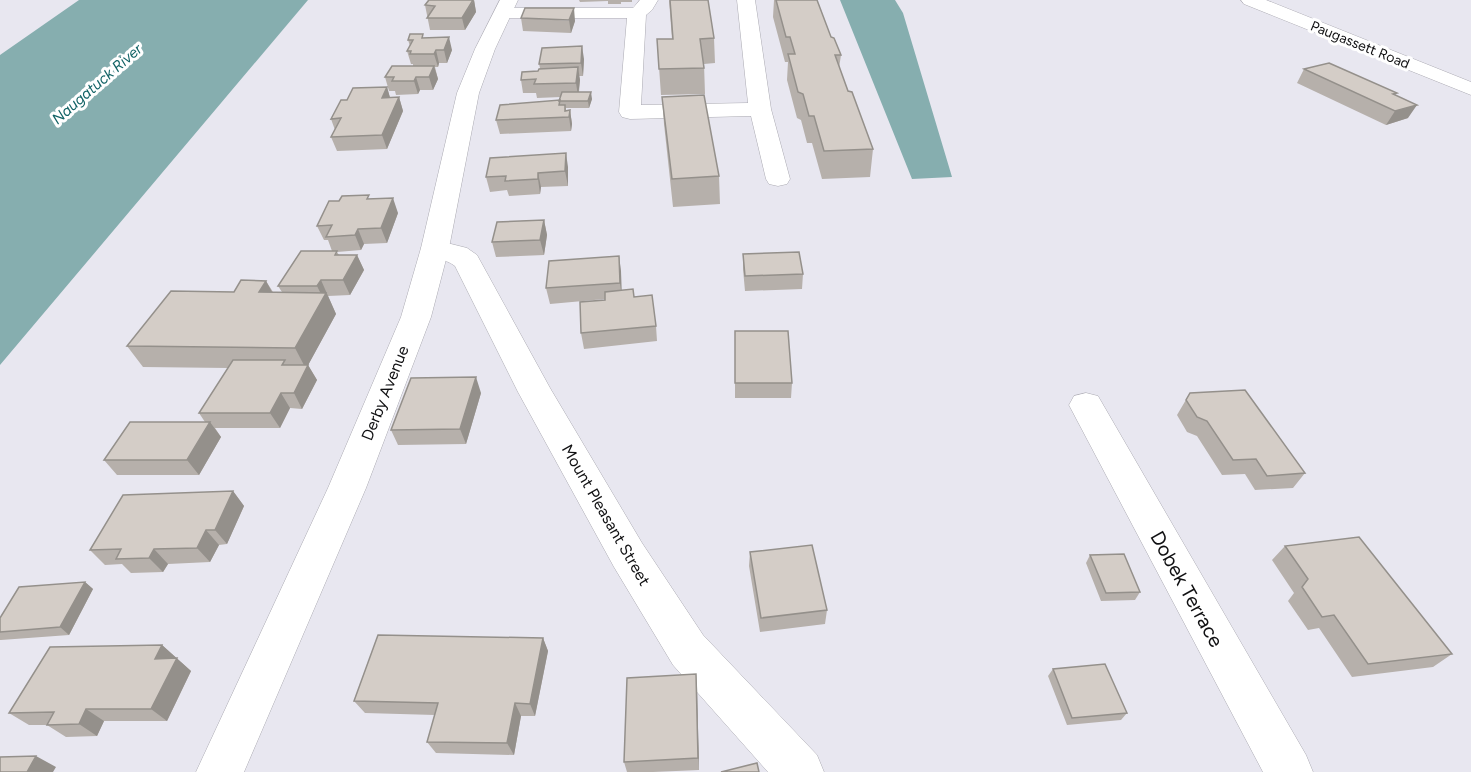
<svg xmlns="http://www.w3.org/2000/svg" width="1471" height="772" viewBox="0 0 1471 772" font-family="Figtree,sans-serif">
	<rect width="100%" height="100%" fill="#e8e7f0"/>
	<path fill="#86aeaf" d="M79,0H308L0,365V55Z
		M840,0H895L903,13L952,177L912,179Z"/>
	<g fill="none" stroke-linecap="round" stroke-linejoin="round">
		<g stroke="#abaab2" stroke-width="1">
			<path id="minor" d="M640,0H658L652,10L646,15L641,105L748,103L737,0H755L771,109L790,179L787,184L778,186L769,184L766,179L751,116L630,119L622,117L619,112L627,18H503L497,17L494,13L497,9L503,8H633Z
				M1241,0H1266L1471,82V95L1244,4Z
				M435,240L467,248L477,255L550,388L642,543L703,635L817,755L824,772H768L673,665L614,567L518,392L455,266C445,258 428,258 421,248L425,242Z
				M1086,393L1098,396L1306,755L1313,772H1263L1069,405L1074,396Z"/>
		</g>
		<g stroke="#abaab2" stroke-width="1">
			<path id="major" d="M500,0H518L495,49L479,93L449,248L431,317L366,488L244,772H196L328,488L401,317L421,248L457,93L475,49Z"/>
		</g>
		<use href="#minor" fill="#fff" fill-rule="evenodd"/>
		<use href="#major" fill="#fff" fill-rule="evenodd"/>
	</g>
	<path fill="#b6b0ab" d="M428,0H474L476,12L465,30H430L425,5Z
		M579,0H632V2H621V4H608V1L580,2Z
		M669,0L714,38L715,63L704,64L705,94L661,95L657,39H672Z
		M774,0H817L831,37L841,55L839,68L848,91L873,149L870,177L822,179L812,143H807L801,120L797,118L787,80L788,62H785L773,17Z
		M521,18L575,21L571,33L523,31Z
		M424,38L452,50L447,63H439L438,67H435L438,79L433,90H420L418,94L396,95L395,91H389L385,77L413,66V64H411L407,51L410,46L408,40Z
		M584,59L583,76H579L580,80L579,92L592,99L589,108H566V111L570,110L572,124L571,131L500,134L496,120L559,100L561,97L537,98L536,93H523L521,80L538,71L540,68L539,64Z
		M1304,69L1396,95L1408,118L1386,125L1297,83Z
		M387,87L390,98L399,97L403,111L387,149L337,151L331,137L335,130L331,119L347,100Z
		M662,97L719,176L720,204L673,207L664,124Z
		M568,167V186L541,187L540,194L509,196L507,190L490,192L486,177Z
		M371,199L398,213L387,243L364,244L361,250L337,252L339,255H357L364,270L350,295L328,296L336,314L308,365L317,380L302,409L290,408L280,428H215L221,437L199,475H117L104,460L205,422L199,413L228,368L143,367L127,346L234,292L266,281L273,292H282L278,286L332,251L328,240H324L317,226Z
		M544,220L547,235L544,255L496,257L492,242Z
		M743,254L803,274L802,289L745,291L743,269Z
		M621,271V290L634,297L656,326L657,341L584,349L581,333L605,299L550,304L546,288Z
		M735,331L792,383L791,398H735Z
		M481,393L466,444L398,445L391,430Z
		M1190,393L1305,473L1293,488L1255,490L1245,474L1222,475L1197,436L1187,432L1177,415Z
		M233,491L244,506L227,544L219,545L210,562L168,564L163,572L131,573L122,564L105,565L90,550Z
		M1285,546L1452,654L1433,667L1352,677L1319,628L1308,630L1288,601L1294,593L1272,560Z
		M750,552L827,610L825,624L760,632L749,566Z
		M1090,555L1140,592L1135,600L1101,601L1086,563Z
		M85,582L93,589L69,635L1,640H0V618Z
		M543,638L548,651L535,716H521L514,755L436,753L427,742L435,715L365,713L354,701Z
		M162,645L191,671L167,721H104L97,736L66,737L47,725H29L9,713Z
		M1053,669L1127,713L1121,720L1067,725L1048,676Z
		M696,674L699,770L653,772H627L624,762Z"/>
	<path fill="#94908b" d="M474,0L476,12L465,30L462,18Z
		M574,8L575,21L571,33L569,20Z
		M449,37L452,50L447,63L444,50Z
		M582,46L584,59L583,76L581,63Z
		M436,50L439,63L438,67L434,54Z
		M434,66L438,79L433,90L429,77Z
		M578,67L580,80L578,96L576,83Z
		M416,77L420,90L418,94L414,81Z
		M387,87L391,101L382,98Z
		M591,92L592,99L589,108L588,101Z
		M399,97L403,111L387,149L382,135Z
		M1417,105L1408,118L1386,125L1395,111Z
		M570,110L572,124L571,131L569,117Z
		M566,153L568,167V186L565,171Z
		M538,173L541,187L540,194L538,179Z
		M393,198L398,213L387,243L381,228Z
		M544,220L547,235L544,255L540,240Z
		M358,229L364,244L361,250L355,235Z
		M357,255L364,270L350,295L343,280Z
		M619,256L621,271L622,298L620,283Z
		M321,280L336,314L306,369L295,348L323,298L317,286Z
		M266,281L277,301L259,292Z
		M308,365L317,380L302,409L294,393Z
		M476,377L481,393L466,444L460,429Z
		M281,393L290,408L280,428L270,413Z
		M210,422L221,437L199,475L187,460Z
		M233,491L244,506L227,544L215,530Z
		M206,530L219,545L210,562L197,548Z
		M154,549L168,564L163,572L149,558Z
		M85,582L93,589L69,635L60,627Z
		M543,638L548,651L535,716L530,704Z
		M162,645L191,671L167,721L151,709L155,659Z
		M696,674L697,686L699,770L698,758Z
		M515,703L521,716L514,755L507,743Z
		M86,709L104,721L97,736L79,724Z
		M36,756L56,767L53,772H27Z"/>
	<path fill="#d4cdc7" stroke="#94908b" stroke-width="1.5" d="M429,0H473L462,18H427L435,6L425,5Z
		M670,0H708L714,38L700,39L704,68L659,69L657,39H673Z
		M776,0H817L831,37L834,38L841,55H835L848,91L852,92L873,149L824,151L814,116H809L803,94L798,92L788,54H795L790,37H786Z
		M525,8H574L569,20L521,18Z
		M410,34H423L422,38L449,37L444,50H436L434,54H410L411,51H407L413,40H408Z
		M582,46L581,63L539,64L542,48Z
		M1329,63L1397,93L1393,94L1417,105L1395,111L1304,69Z
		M392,66H434L429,77H416L414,81H392L394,77H385Z
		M578,67L576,83L534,84L536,79L521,80L522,72L538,71L539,69Z
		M387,87L382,98L399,97L382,135L331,137L341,118L331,119L341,100H347L353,88Z
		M562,92H591L588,101H559Z
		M704,95L719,176L672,179L662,97Z
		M560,100L559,105H565V111L570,110L569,117L496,120L500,105Z
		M566,153L565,171L538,173V179L505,181L506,176L486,177L490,158Z
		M369,195L367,199L393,198L381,228L358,229L355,235L326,237L332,225L317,226L329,201H339L342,196Z
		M544,220L540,240L492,242L497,222Z
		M301,251H337L335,255H357L343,280H321L317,286H278Z
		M799,252L803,274L745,276L743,254Z
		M619,256L620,283L546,288L549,261Z
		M241,280L266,281L259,292L326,293L295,348L127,346L171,291L234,292Z
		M633,289L634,297L652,295L656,326L581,333L580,302L605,300V292Z
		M735,331H788L792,383H735Z
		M233,360H285L282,365H308L294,393H281L270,413H199Z
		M476,377L460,429L391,430L411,378Z
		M1245,390L1305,473L1267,476L1256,459L1233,460L1207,421L1197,417L1186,400L1190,393Z
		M130,422H210L187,460H104Z
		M233,491L215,530H206L197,548L154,549L149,558L116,559L121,549L90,550L123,495Z
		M1359,537L1452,654L1368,664L1334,615L1322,617L1302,587L1308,579L1285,546Z
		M812,545L827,610L761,618L750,552Z
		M1124,554L1140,592L1106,593L1090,555Z
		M85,582L60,627L0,632V618L19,587Z
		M378,635L543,638L530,704L515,703L507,743L427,742L438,703L354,701Z
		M162,645L155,659L177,658L151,709H86L79,724L47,725L54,712L9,713L50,647Z
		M1105,664L1127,713L1072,718L1053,669Z
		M696,674L698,758L624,762L627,678Z
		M36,756L27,772H0V757Z
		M757,763L759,772H721Z"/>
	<g text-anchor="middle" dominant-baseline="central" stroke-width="6" stroke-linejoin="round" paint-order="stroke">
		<g font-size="14" fill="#101012" stroke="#fff">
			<text transform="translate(1360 45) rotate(22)">Paugassett Road</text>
		</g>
		<g font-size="15" font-style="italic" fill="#126366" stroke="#fff">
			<text transform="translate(97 84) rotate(-41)">Naugatuck River</text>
		</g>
		<g font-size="16" fill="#101012" stroke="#fff">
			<text transform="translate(385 393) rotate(-68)">Derby Avenue</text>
			<text transform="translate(606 515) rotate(60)">Mount Pleasant Street</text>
		</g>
		<g font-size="20" fill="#101012" stroke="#fff">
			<text transform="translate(1187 589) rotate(61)">Dobek Terrace</text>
		</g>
	</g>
</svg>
